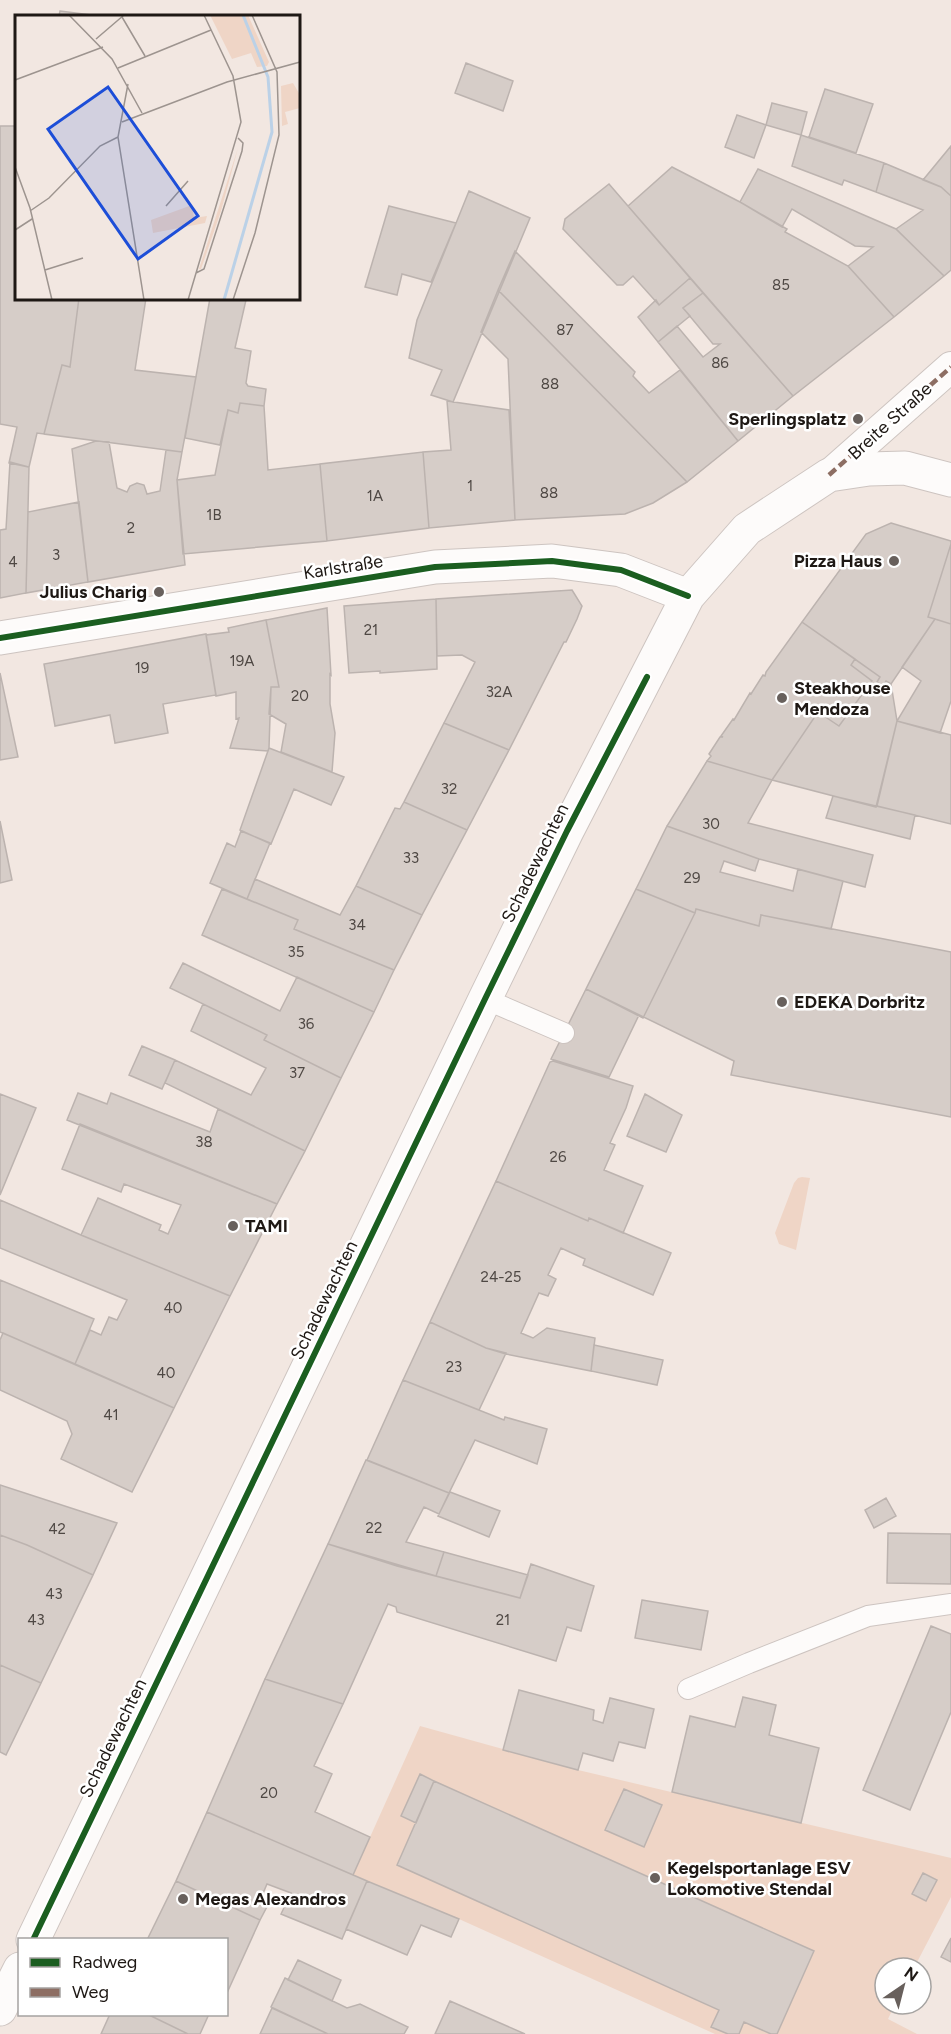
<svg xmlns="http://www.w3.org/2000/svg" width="951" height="2034" viewBox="0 0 951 2034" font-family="Figtree,sans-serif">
	<rect width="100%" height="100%" fill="#f2e7e1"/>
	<path fill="#efd5c6" d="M802,1177L810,1178L796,1250L779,1244L775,1233L794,1183L798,1178Z
		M420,1726L578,1770L951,1858V1897L914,1968H885V2004H895L888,2019L917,2034H715L459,1919L353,1875Z"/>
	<path fill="#d6cdc8" stroke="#bcb3af" stroke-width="1.5" d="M60,11L99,16H59Z
		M466,63L513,81L503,111L455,93Z
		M825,89L873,104L856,153L809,137Z
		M772,103L807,112L801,135L766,125Z
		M737,115L766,125L754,158L725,147Z
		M0,126H16V298H79L70,367L62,365L44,434L37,433L29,467L9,463L17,427L0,424Z
		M801,135L884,163L876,192L844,180L842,185L792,166Z
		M951,146V196L941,187L923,180Z
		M884,163L941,187L951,196V270L944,276L896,229L923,210L876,192Z
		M672,167L740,202L787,229L785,232L848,266L894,317L793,396L628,206Z
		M758,169L896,229L944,276L894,317L848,266L873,247L855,246L792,209L782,227L740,202Z
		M609,184L690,278L659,305L633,276L623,285H617L563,229L565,219Z
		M469,191L530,218L453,402L431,395L442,370L409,358L417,320Z
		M389,206L456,223L431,282L402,274L397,295L365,287Z
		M515,251L635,372L633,376L649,393L680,370L738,441L687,482L498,290Z
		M690,278L703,293L683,308L690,316L658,342L638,317L656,300L659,305Z
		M498,290L687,482L653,503L625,514L515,520L508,359L481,332Z
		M703,293L793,396L738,441L658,342L677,326L703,357L720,344H713L683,308Z
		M79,298H146L135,370L196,377L182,452L44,434L62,365L70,367Z
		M210,298L246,300L235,348L251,351L246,383L248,386L266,389L264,406L240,403L238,413L228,410L220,445L185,438Z
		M447,401L509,410L515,520L429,528L423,452L451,450Z
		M240,403L264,406L268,470L320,464L327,541L183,554L177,480L215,475L228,410L238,413Z
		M96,441L109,442L117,488L127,492L130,486L137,483L144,485L147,494L160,491L166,450L182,452L177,480L185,565L88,582L72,449Z
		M423,452L429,528L327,541L320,464Z
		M10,462L29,467L26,593L0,598V530L6,529Z
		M79,502L88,582L26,593L28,512Z
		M891,523L951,541V544L928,617L935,619L891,684L886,681L883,686L877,682L880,677L802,622L866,534Z
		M951,544V624L928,617Z
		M572,590L582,606L577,619L566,642H564L509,750L444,723L475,662L462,655L437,656L436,599Z
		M436,599L437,669L380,673V671L349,673L344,606Z
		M327,608L331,675L330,674V704L335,733L332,772L281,752L286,724L269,714L271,687H279L266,620Z
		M935,619L951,624V701L940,733L897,721L921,681L902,667Z
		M266,620L279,687H271L269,748L268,751L230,748L239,718L236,719V692L216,696L206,635L229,632L228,628Z
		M802,622L855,659L851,665L872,681L839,726L818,712L772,780L707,761L711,756L709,754L720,737H723L721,736L733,719L734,720L750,693L751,694L763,675L765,676L766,672Z
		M206,634L216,695L163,704L168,733L115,743L110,715L55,726L44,664Z
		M855,659L880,677L877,682L883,686L886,681L891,684L897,721L876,807L772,780L818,712L839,726L872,681L851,665Z
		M0,673L18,757L0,760Z
		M897,721L951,735V824L877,806Z
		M444,723L509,750L467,830L404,802Z
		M269,748L344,777L331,805L294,789L271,844L240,830Z
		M707,761L772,780L748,823L873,855L865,887L759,859L667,826Z
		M833,796L915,815L910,839L826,818Z
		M404,802L467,830L422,915L356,886L395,808L400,809Z
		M0,821L12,880L0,883Z
		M667,826L759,859L755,871L724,861L720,872L793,891L798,869L843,881L831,929L761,915L759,926L696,909L695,913L636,889Z
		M241,831L270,843L247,899L210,883L227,843L235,847Z
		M255,879L340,915L356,886L422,915L394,970L294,929L298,920L247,899Z
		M222,889L298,920L294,929L394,970L374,1012L202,935Z
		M636,889L695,913L696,909L759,926L761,915L951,952V1117L731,1075L734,1061L586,989Z
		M636,889L695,913L643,1018L586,989Z
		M183,963L280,1011L297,977L374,1012L341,1078L264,1040L267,1035L170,988Z
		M586,989L639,1015L609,1077L551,1059Z
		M203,1004L267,1035L264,1040L341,1078L305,1151L165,1083L175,1060L251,1095L266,1068L191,1031Z
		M142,1046L175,1060L162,1089L129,1075Z
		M553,1061L633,1086L626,1108L610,1143L615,1145L604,1170L643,1186L623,1233L589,1218L588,1221L496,1181L550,1062Z
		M78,1093L107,1104L111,1093L210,1132L218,1109L305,1151L277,1204L67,1120Z
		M0,1094L36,1108L0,1195Z
		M645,1094L682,1115L666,1152L627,1136Z
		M80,1124L277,1204L230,1296L81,1235L98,1198L161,1225L159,1230L168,1234L181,1205L124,1184L121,1192L62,1169Z
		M496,1181L588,1221L589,1218L671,1253L653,1295L583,1265L585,1259L561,1248L548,1275L556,1279L548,1296L539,1293L521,1333L533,1338L547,1328L595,1338L591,1371L506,1354L486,1348L430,1322Z
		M0,1200L81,1235L230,1296L174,1408L75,1364L90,1330L101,1335L109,1317L117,1320L127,1300L0,1248Z
		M0,1280L94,1319L75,1364L0,1332Z
		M430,1322L486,1348L506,1353L479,1410L403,1380Z
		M3,1333L174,1408L132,1492L61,1459L72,1434L67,1421L0,1390V1340Z
		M594,1345L663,1360L657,1385L591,1371Z
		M403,1380L504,1420L505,1417L547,1429L537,1464L475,1440L449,1493L367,1460Z
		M366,1460L449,1493L439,1514L424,1507L406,1542L444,1552L436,1576L328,1544Z
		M0,1485L117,1523L93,1575L27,1545L0,1535Z
		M450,1492L500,1511L489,1537L438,1516Z
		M886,1498L896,1516L874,1528L865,1510Z
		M888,1533L951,1534V1584L887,1583Z
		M0,1535L27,1545L93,1575L41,1683L0,1665Z
		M328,1544L397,1566L520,1598L531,1564L594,1586L581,1631L567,1627L556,1661L397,1612L396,1607L388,1604L343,1704L265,1679Z
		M444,1552L528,1575L520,1598L436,1576Z
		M642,1600L708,1611L701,1650L635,1638Z
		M931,1626L951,1634V1712L910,1810L863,1790Z
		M0,1665L41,1683L6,1755L0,1752Z
		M265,1679L343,1704L314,1766L332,1774L315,1812L370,1837L353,1875L207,1812Z
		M519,1690L594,1710L593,1720L603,1723L610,1698L654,1709L645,1748L619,1742L613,1761L583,1753L578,1770L503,1750Z
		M743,1697L776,1705L769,1735L819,1748L801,1823L672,1792L690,1716L735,1727Z
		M420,1774L434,1781L416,1823L401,1816Z
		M434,1781L814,1951L777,2034H771L744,2022L739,2034H728L711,2027L719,2010L397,1865Z
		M624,1789L662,1805L644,1847L605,1830Z
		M207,1812L367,1881L342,1939L281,1914L291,1893L267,1884L261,1898L270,1901L260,1920L176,1881Z
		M923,1873L937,1880L926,1901L912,1894Z
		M176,1881L260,1920L227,1993L226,1940H147Z
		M367,1881L459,1919L451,1937L421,1925L407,1955L346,1929Z
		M951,1938V1962L941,1957Z
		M298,1960L341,1980L332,2001L288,1980Z
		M285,1978L347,2008L360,2004L408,2027L404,2034H328L271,2007Z
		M450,2001L525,2034H435Z
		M272,2008L328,2034H260Z
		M110,2014H147L188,2034H101Z
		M147,2014H209L200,2034H188Z"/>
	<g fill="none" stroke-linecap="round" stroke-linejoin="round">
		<g stroke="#cdc4c0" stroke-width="22">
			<path id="service" d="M485,999L564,1033
				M688,1689L749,1663L868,1616L951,1604"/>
		</g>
		<g stroke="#cdc4c0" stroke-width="32">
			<path id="pedestrian" d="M829,475L951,367"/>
		</g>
		<g stroke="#cdc4c0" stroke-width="35">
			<path id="minor" d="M0,638L435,567L552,561L621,570L688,596
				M33,1940L485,999L567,831L688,596L747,529L829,475L869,469L905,468L951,480
				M0,2009L20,1969"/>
		</g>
		<use href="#service" stroke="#fdfbfa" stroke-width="20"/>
		<use href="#pedestrian" stroke="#fdfbfa" stroke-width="30"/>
		<use href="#minor" stroke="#fdfbfa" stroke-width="33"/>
		<path stroke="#8d6e63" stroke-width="4.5" stroke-dasharray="9 4.5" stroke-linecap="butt" d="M829,475L951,367"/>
		<g stroke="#fff" stroke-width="10">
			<path id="cycleway" d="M0,638L435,567L552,561L621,570L688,596
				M33,1940L485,999L567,831L647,677"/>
		</g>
		<use href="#cycleway" stroke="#1b5e20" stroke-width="6"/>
	</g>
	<g fill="#68605c" stroke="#fff" stroke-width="2">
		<circle cx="858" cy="419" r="6"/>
		<circle cx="894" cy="561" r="6"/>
		<circle cx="159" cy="592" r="6"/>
		<circle cx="782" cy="698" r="6"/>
		<circle cx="782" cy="1002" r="6"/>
		<circle cx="233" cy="1226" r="6"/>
		<circle cx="655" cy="1878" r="6"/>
		<circle cx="183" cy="1899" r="6"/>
	</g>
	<g text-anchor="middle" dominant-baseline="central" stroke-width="5" stroke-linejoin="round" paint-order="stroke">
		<g font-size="15" fill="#4f4844">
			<text x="781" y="285">85</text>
			<text x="565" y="330">87</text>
			<text x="720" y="363">86</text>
			<text x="550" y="384">88</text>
			<text x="470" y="486">1</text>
			<text x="549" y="493">88</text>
			<text x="375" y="496">1A</text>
			<text x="214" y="515">1B</text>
			<text x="131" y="528">2</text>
			<text x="56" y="555">3</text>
			<text x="13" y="562">4</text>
			<text x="371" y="630">21</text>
			<text x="242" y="661">19A</text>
			<text x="142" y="668">19</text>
			<text x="499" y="692">32A</text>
			<text x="300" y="696">20</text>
			<text x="449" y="789">32</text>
			<text x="711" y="824">30</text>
			<text x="411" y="858">33</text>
			<text x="692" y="878">29</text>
			<text x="357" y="925">34</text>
			<text x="296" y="952">35</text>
			<text x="306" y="1024">36</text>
			<text x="297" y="1073">37</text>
			<text x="204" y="1142">38</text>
			<text x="558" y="1157">26</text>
			<text x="501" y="1277">24-25</text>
			<text x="173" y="1308">40</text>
			<text x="454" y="1367">23</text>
			<text x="166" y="1373">40</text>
			<text x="111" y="1415">41</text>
			<text x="374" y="1528">22</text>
			<text x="57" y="1529">42</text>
			<text x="54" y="1594">43</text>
			<text x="36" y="1620">43</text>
			<text x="503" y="1620">21</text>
			<text x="269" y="1793">20</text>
		</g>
		<g font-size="18" font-weight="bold" fill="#1e1814" stroke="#fff" text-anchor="start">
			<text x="846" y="419" text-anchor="end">Sperlingsplatz</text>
			<text x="882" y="561" text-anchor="end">Pizza Haus</text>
			<text x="147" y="592" text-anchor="end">Julius Charig</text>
			<text x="794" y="688">Steakhouse<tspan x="794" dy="21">Mendoza</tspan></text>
			<text x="794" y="1002">EDEKA Dorbritz</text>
			<text x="245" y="1226">TAMI</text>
			<text x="667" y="1868">Kegelsportanlage ESV<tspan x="667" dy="21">Lokomotive Stendal</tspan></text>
			<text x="195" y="1899">Megas Alexandros</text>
		</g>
		<g font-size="18" fill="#1e1814" stroke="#fff">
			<text transform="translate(890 421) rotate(-42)">Breite Straße</text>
			<text transform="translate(343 567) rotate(-9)">Karlstraße</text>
			<text transform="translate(535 863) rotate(-64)">Schadewachten</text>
			<text transform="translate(324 1300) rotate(-64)">Schadewachten</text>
			<text transform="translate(113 1738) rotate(-64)">Schadewachten</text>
		</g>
	</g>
	<g transform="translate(15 15)">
		<rect width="285" height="285" fill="#f2e7e1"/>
		<path d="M195,0H233L254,47L252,51L242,52L236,38L217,44ZM278,68L285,80V93L270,97L273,109L267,111L266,71ZM223,133L206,196L186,254H184ZM177,190L179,203L192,201L190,208L138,218L136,205Z" fill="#efd5c6"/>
		<path fill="none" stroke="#bbd1e7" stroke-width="3" d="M209,285L257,117L253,62L228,0"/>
		<path fill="none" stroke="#9d948f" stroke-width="1.5" d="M54,0L97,44L127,98M107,2L130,41M81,24L109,0M103,53L196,15M0,65L88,32M113,69L103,122L129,285M107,107L212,67L285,47M0,152L15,193L37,285M151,191L173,166M15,196L34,183L85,131L103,122M0,215L17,204M30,255L68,243M181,258L189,254L227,136L228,128L223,123M173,285L226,107L218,61L189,0M218,285L240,218L264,120L262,57L237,0"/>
		<path fill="#1d4ed8" fill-opacity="0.15" stroke="#1d4ed8" stroke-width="3" d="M93,72L183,201L123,244L33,114Z"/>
		<rect width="285" height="285" fill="none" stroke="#1e1814" stroke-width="3"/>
	</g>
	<rect x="18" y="1938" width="210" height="78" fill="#ffffff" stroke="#a5a3a1" stroke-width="1.5"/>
	<rect x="30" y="1958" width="30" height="9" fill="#1b5e20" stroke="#a5a3a1" stroke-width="1.5"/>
	<text x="72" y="1968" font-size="18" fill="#1e1814">Radweg</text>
	<rect x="30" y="1988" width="30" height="9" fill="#8d6e63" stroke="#a5a3a1" stroke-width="1.5"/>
	<text x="72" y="1998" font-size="18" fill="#1e1814">Weg</text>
	<g transform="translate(903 1986) rotate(35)"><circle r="28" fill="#ffffff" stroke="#a5a3a1" stroke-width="1.5"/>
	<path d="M0-4.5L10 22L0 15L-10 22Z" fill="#68605c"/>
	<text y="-9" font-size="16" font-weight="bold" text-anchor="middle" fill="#1e1814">N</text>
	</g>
</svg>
